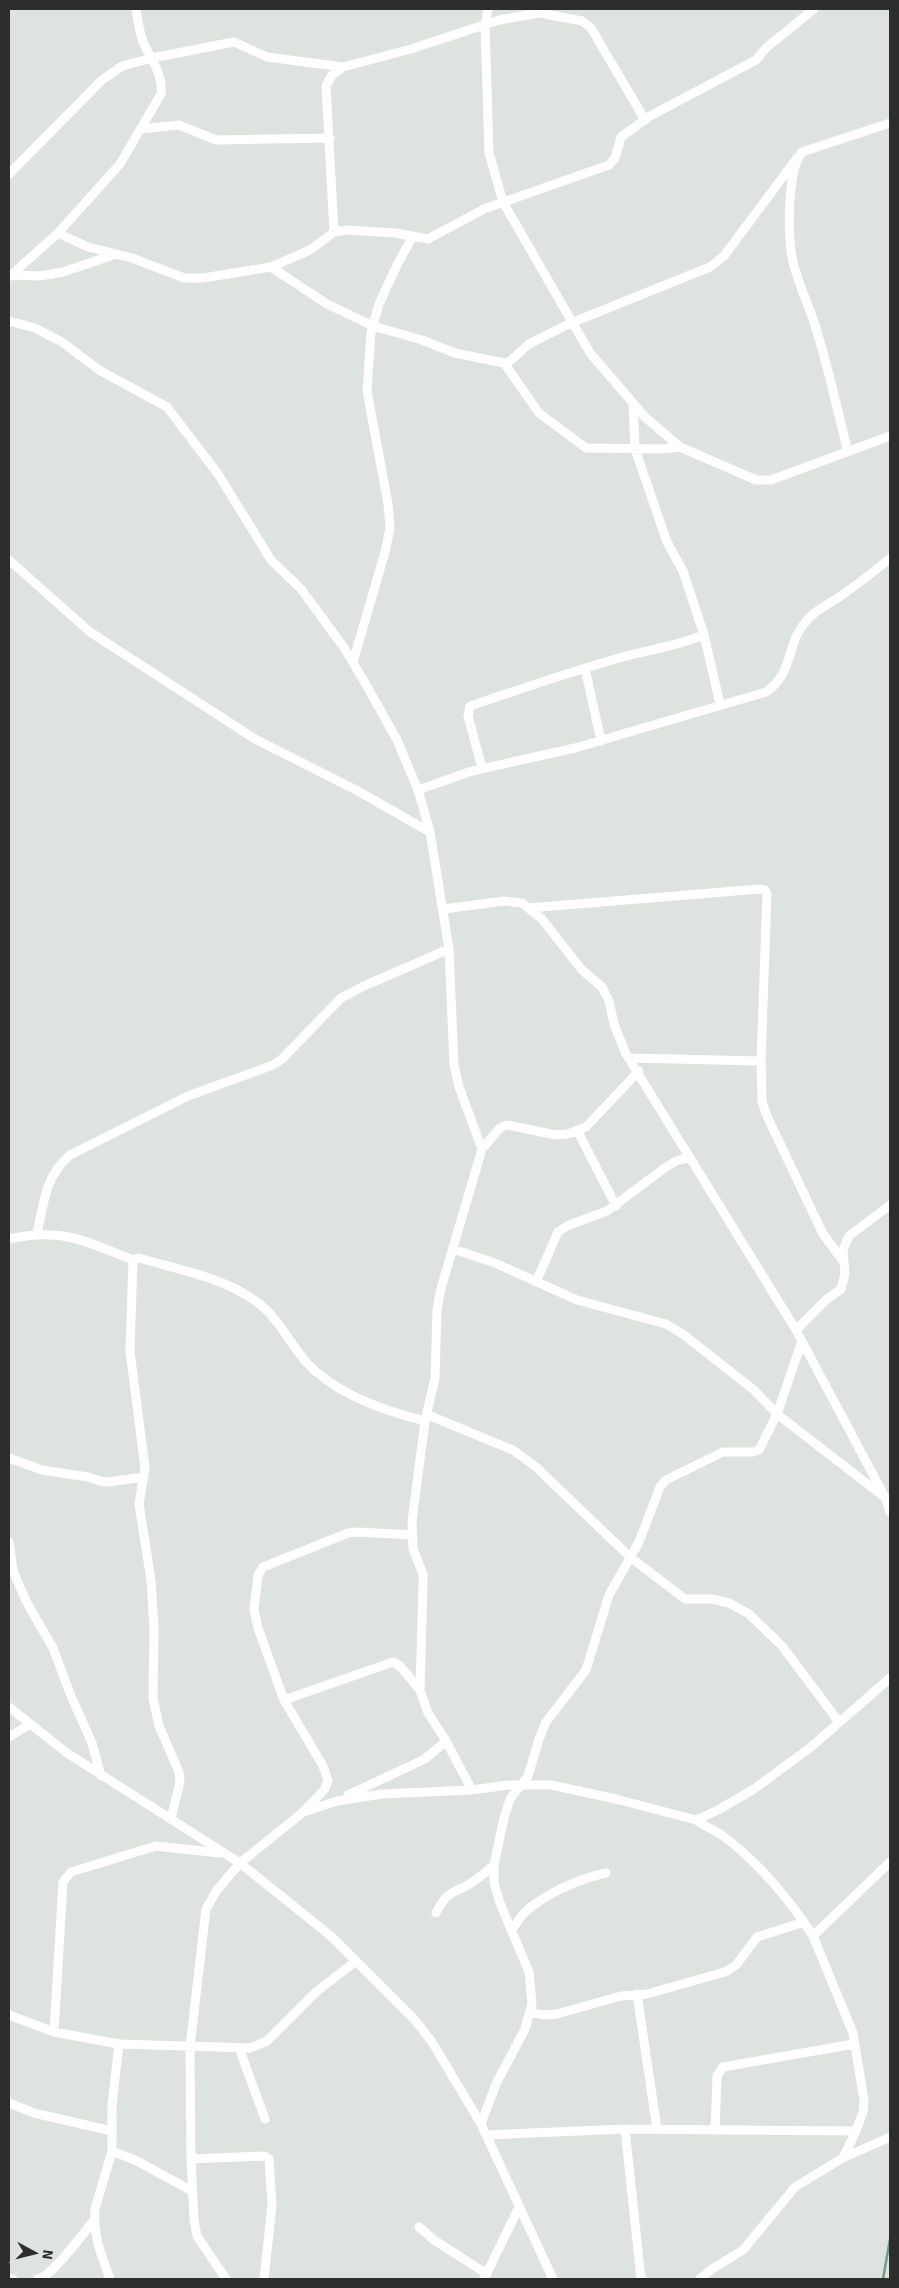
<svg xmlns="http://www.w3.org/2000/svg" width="899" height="2288" viewBox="0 0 899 2288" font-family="Signika,sans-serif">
	<rect width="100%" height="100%" fill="#dee3e0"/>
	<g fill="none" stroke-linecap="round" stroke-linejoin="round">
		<path stroke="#7c9b87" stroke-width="2.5" d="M883,2279L890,2239"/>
		<path stroke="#fff" stroke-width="9" d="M488,9L485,25L489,153L503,202L590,353L645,417L680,447L756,480H771L890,436
			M141,129L179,125L216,140L330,138
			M9,174L102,80L122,66L152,58L234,42L267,57L343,67
			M334,232L326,86L332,75L343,67L411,49L499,20L539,13L582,21L591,28L645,120
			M58,233L88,247L132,258L184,278H203L271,267L310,250L334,232L347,230L395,233L428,239L484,209L609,165L615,158L621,137L650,116L756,60L767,47L814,9
			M271,267L327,304L373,326L422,340L455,353L504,363L509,362L529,344L571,323L710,267L724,256L797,158
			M10,275L40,276L63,272L116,254
			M9,277L58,233L120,164L161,94C163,74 152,61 144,44C139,33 138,21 136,9
			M9,321L35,328L62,342L99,370L167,407L218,474L271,560L301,589L345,649L368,688L397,740L418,790L430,832L449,949L454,1065L459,1087L482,1149
			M504,363L539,413L586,448L663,449L680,447
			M633,403L635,449L667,542L683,571L704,635L720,704
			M848,452C837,409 828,365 814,322C807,301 796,279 792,257C788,234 787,170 802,152L890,123
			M9,560L90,632L255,739L356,790L430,832
			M353,662L385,552L390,528L388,504L367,391L371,332L379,304L397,265L413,236
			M585,668L601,741
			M482,768L468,716L470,706C517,690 564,674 612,660C642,651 674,647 704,635
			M418,790L472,771L575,748L766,692C795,672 785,644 807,620C814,611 828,604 838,598C856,585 873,573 890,558
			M528,908L760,889L765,890L767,894L761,1061L762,1101L766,1114L823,1234L843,1261
			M444,909L504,901L522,903L542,919L582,970L602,987L609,1001L614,1024L626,1054L796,1330L885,1497L890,1512
			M630,1058L761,1061
			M577,1130L616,1206
			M37,1233C44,1203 45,1176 70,1155L188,1096L273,1065L282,1059L341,998L364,986L449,949
			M9,1239C62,1227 85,1241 133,1260
			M453,1249L495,1263L577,1300L666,1324L684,1335L754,1390L777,1414L883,1496
			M536,1282L558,1232L569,1225L607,1211L666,1167L676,1161L690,1157
			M796,1330L826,1300L841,1289L845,1274L843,1250L849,1236L890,1205
			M428,1415L513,1450L536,1467L630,1557L685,1599H712L729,1603L749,1614L782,1646L839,1722
			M9,1458L42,1470L88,1477L100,1481L108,1482L144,1477
			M9,1542L13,1571L27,1603L53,1648L71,1696L92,1743L101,1776
			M284,1700L393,1662L400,1666L420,1690
			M9,1707L67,1753L240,1863L332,1937L414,2019L432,2042L481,2124L553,2279
			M9,1737L30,1724
			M472,1790L446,1741L428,1713L420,1690L423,1585V1574L413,1549L412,1521L425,1421L435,1378L437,1310L440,1292L482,1149L500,1128L507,1125L556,1135L568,1134L586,1127L639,1071
			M348,1795L425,1759L446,1741
			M304,1812L337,1801L382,1794L472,1790L508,1785H551L616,1799L696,1820L718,1810L754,1789L811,1747L890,1678
			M171,1818L180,1782L179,1772L159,1726L153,1698L154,1628L151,1580L139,1504L145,1468L130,1351L133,1260L139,1258C179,1270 223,1277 257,1302C279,1318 289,1343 307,1363C337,1395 384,1411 425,1421
			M696,1820C704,1826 715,1830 723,1836C756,1860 791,1901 813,1936L853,2033L864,2100L863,2112L856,2131L843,2158
			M436,1913C446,1893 450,1894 468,1885C478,1879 486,1872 494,1865
			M511,1930C516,1925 520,1917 525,1912C547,1893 578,1879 606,1873
			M813,1936L890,1862
			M637,1994L657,2129
			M531,2012L543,2015L557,2014L621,1996L647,1994L725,1972L736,1965L757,1937L804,1922
			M9,2015L54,2032L119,2044L250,2048L267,2041L316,1992L356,1961
			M54,2032L63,1882L71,1872L156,1846L220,1853
			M239,2048L265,2119
			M9,2103L34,2113L112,2131
			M481,2124L496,2084L525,2029L532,2003L529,1972L500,1903L494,1883V1865L504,1818L510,1799L528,1776L539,1739L546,1722L586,1670L609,1595L639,1542L660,1487L666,1480L723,1452H753L759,1450L777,1414L802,1341
			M625,2129L641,2279
			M715,2130L717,2076L723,2067L854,2044
			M486,2135L625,2129L856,2131
			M112,2151L135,2160L192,2191
			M191,2159L265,2156L269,2159L272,2205L264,2279
			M419,2227L434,2240L487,2274
			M9,2278L13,2279
			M38,2279C52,2277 84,2232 95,2219
			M110,2279C101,2253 93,2238 95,2209L112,2151V2105L119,2044
			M226,2279L197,2236L194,2220L191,2159L190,2047L206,1909L217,1890L240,1863L302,1813L324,1790L328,1781L323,1766L284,1700L258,1628L254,1610L258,1575L263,1567L348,1533L358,1532L412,1535
			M484,2279L519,2207
			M700,2279L712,2269L743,2250L795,2187L843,2158L890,2137"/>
	</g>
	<rect width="899" height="2288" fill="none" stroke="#2c2d2c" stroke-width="20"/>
	<g transform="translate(35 2253) rotate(97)" stroke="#dee3e0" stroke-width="4" paint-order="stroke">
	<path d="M0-4L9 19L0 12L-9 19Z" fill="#2c2d2c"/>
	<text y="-8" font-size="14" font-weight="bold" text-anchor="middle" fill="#2c2d2c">N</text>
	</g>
</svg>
